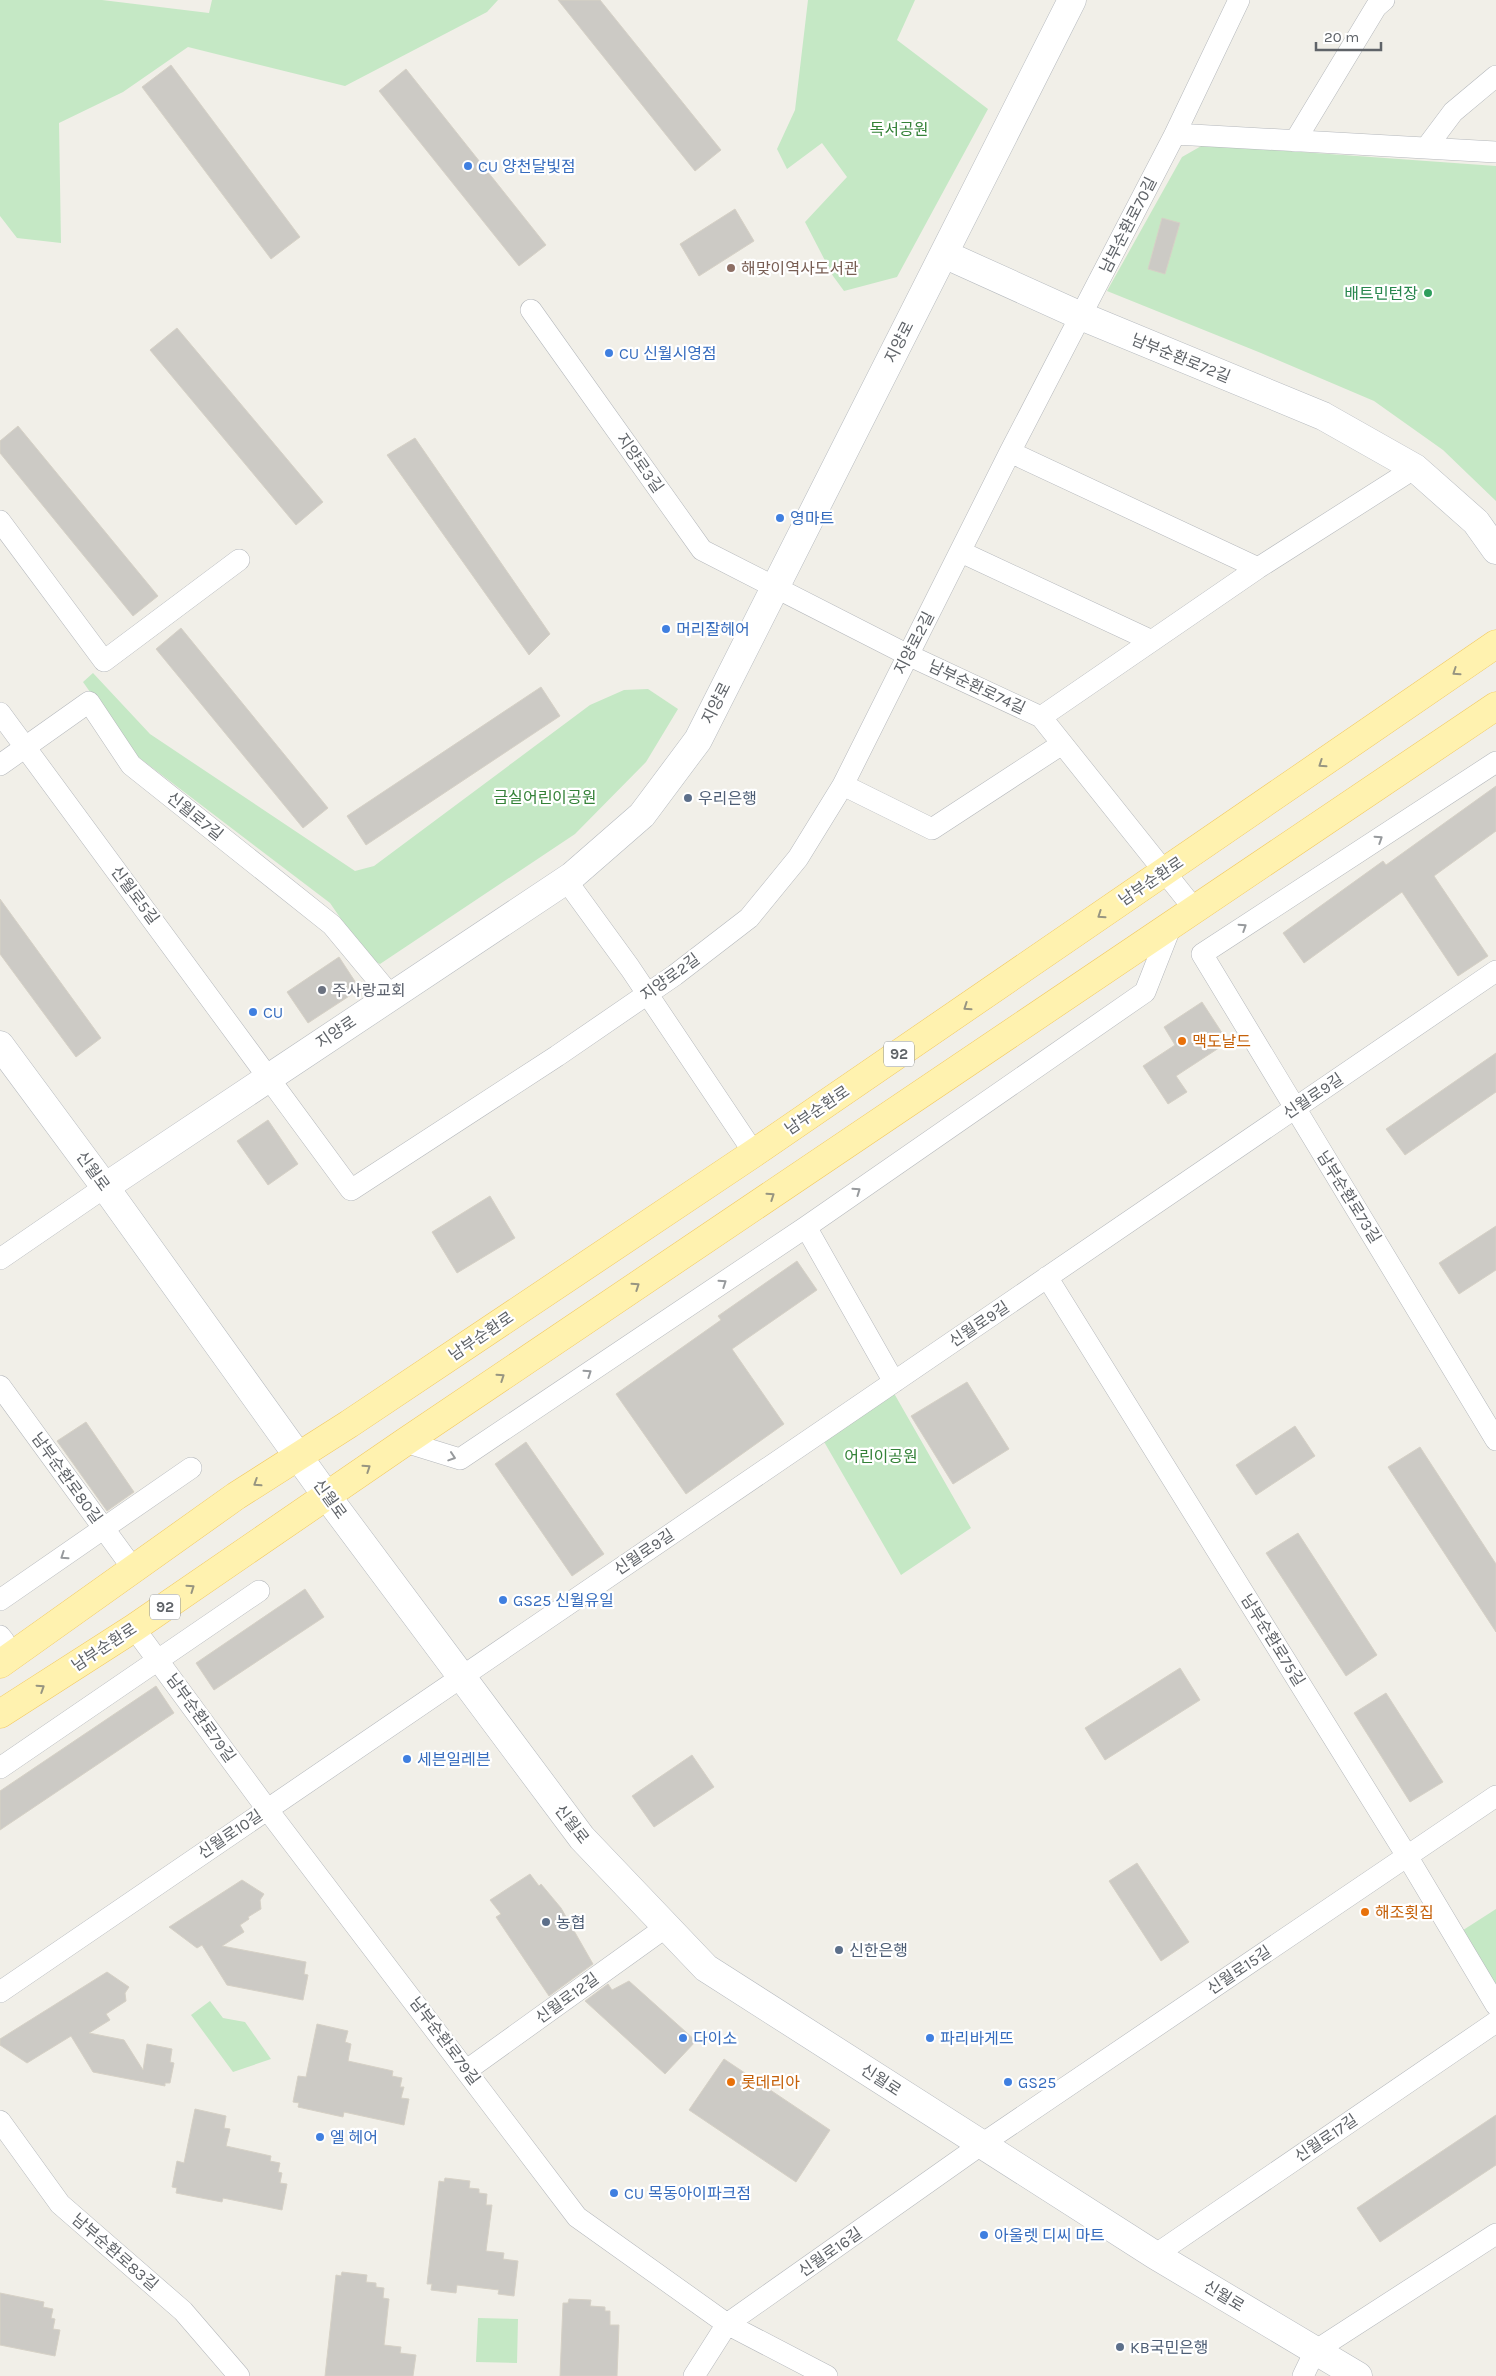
<svg xmlns="http://www.w3.org/2000/svg" width="1496" height="2376" viewBox="0 0 1496 2376" font-family="Karla,'Noto Sans KR',sans-serif">
	<rect width="100%" height="100%" fill="#f1efe8"/>
	<path fill="#c5e8c5" d="M0,0H102L209,13L212,0H498L487,12L345,86L188,47L123,92L59,123L61,243L17,238L0,216Z
		M808,0H915L897,40L988,109L897,277L844,291L833,276L805,222L847,177L822,143L787,169L777,149L795,110Z
		M1203,145L1496,166V501L1443,450L1374,401L1261,353L1107,291L1182,157Z
		M93,673L150,734L355,871L374,866L590,705L624,690L648,689L678,709L646,762L575,834L380,964L368,958L330,903L133,753L83,682Z
		M891,1388L971,1528L901,1575L819,1433Z
		M1496,1909V1995L1457,1934Z
		M210,2001L223,2018L245,2022L271,2059L233,2072L191,2015Z
		M478,2318L518,2319L517,2363L476,2362Z"/>
	<path fill="#cccac5" stroke="#d6d1c6" d="M558,0H600L721,150L695,171Z
		M171,65L300,237L271,259L142,87Z
		M406,69L546,245L519,266L379,91Z
		M735,209L754,241L699,276L680,244Z
		M1162,218L1180,223L1165,274L1148,269Z
		M177,328L323,502L296,525L150,350Z
		M18,426L158,596L133,616L0,453V441Z
		M415,438L550,634L529,655L387,455Z
		M181,628L328,808L303,828L156,649Z
		M541,687L560,716L366,845L347,816Z
		M1496,786V831L1434,876L1488,956L1458,976L1402,892L1304,963L1283,933L1383,861L1386,865Z
		M0,899L101,1038L76,1057L0,954Z
		M339,957L360,989L308,1023L287,992Z
		M1202,1002L1228,1042L1176,1076L1187,1092L1168,1104L1143,1066L1175,1045L1164,1027Z
		M1496,1053V1092L1405,1155L1386,1129Z
		M268,1120L298,1164L268,1185L237,1141Z
		M490,1196L515,1238L457,1273L432,1232Z
		M1496,1226V1270L1459,1294L1439,1263Z
		M797,1261L817,1290L732,1349L784,1424L686,1494L616,1394L721,1320L718,1316Z
		M967,1382L1009,1449L953,1484L911,1416Z
		M86,1422L134,1492L107,1511L57,1441Z
		M1295,1426L1315,1456L1256,1495L1236,1465Z
		M526,1442L604,1554L572,1576L495,1464Z
		M1420,1447L1496,1564V1632L1388,1467Z
		M1298,1533L1377,1655L1346,1676L1266,1553Z
		M305,1589L324,1617L214,1690L196,1663Z
		M1180,1668L1200,1700L1105,1760L1085,1728Z
		M156,1686L174,1713L0,1830V1791Z
		M1386,1693L1443,1782L1410,1802L1354,1713Z
		M692,1755L714,1787L654,1827L632,1796Z
		M1137,1863L1189,1942L1161,1961L1109,1881Z
		M530,1874L539,1886L541,1884L561,1908L593,1964L549,1996L496,1917L501,1914L490,1900Z
		M242,1880L264,1894L260,1900L261,1909L248,1917L249,1919L240,1925L244,1932L222,1946L306,1962L304,1974L308,1975L303,2000L227,1985L202,1945L197,1948L169,1927Z
		M107,1972L129,1987L125,1993L126,2001L106,2014L110,2020L89,2033L124,2040L143,2070L147,2044L172,2049L170,2062L174,2063L170,2083H165V2086L93,2072L71,2036L27,2063L0,2045V2039Z
		M629,1981L696,2041L665,2074L585,2001L608,1984L612,1990Z
		M317,2024L348,2031L345,2042L351,2044L348,2061L393,2071L392,2076L402,2078L400,2087H404L401,2098L409,2099L404,2125L344,2112L343,2117L298,2107L299,2103L293,2102L298,2076L306,2077Z
		M724,2059L830,2130L796,2182L689,2110Z
		M195,2109L226,2116L224,2128L230,2129L226,2146L271,2156L270,2161L280,2163L278,2172L282,2173L280,2183L287,2184L282,2210L223,2198L222,2202L176,2193L177,2188L172,2187L177,2161L184,2163Z
		M1496,2115V2165L1380,2242L1357,2208Z
		M445,2178L470,2181L469,2188L479,2189V2193L487,2194L486,2205H492L486,2251L504,2253L503,2259L518,2261L514,2296L498,2294L499,2290L457,2285L456,2293L431,2290L432,2284H427L439,2181L444,2182Z
		M342,2272L367,2275L366,2282L376,2283V2287L384,2288L383,2298L389,2299L384,2345L401,2347L400,2353L416,2355L413,2376H325L336,2275L341,2276Z
		M0,2293L44,2302L43,2307L53,2309L51,2318L55,2319L53,2329L60,2330L55,2356L0,2345Z
		M569,2299L591,2300L590,2306L605,2307V2311H610V2325H619L617,2376H560L563,2303H568Z"/>
	<g fill="none" stroke-linecap="round" stroke-linejoin="round">
		<g stroke="#b5b8bc" stroke-width="22">
			<path id="street" d="M1175,134L1496,152
				M1295,141L1376,7L1384,0
				M1426,148L1453,112L1496,76
				M531,310L702,550L908,655L1041,717L1195,910
				M1010,452L1258,568
				M0,521L104,661L239,560
				M961,552L1152,641
				M0,713L351,1190L557,1056L675,975L749,918L798,858L843,785L1010,452L1175,134L1239,0
				M1041,717L1258,568L1415,468
				M1496,762L1202,954L1496,1440
				M0,765L89,702L131,765L332,925L391,996
				M843,785L932,829L1062,744
				M566,880L630,968L754,1153
				M806,1227L894,1382
				M0,1259L105,1187
				M1047,1277L1407,1856L1496,2005
				M0,1386L134,1570
				M405,1442L460,1459L806,1227L1145,992L1171,926
				M0,1600L191,1468
				M134,1628L267,1809L577,2217L727,2324L827,2376
				M0,1636L4,1641
				M0,1768L259,1591
				M0,1992L1496,971
				M467,2070L666,1927
				M0,2121L60,2204L183,2311L239,2376
				M1155,2255L1496,2022
				M694,2376L727,2324L982,2144L1496,1796
				M1303,2376L1315,2351L1496,2234"/>
		</g>
		<g stroke="#b6babf" stroke-width="29">
			<path id="secondary" d="M944,254L1081,316L1323,416L1415,468L1476,522L1496,550
				M0,1045L105,1187L326,1495L582,1838L706,1968L1155,2255L1358,2376
				M105,1187L572,876L642,815L698,740L1072,0"/>
		</g>
		<g stroke="#f2c960" stroke-width="29">
			<path id="primary" d="M0,1664L236,1496L349,1424L754,1153L1496,644
				M0,1714L134,1628L405,1442L1496,706"/>
		</g>
		<use href="#street" stroke="#fff" stroke-width="21"/>
		<use href="#secondary" stroke="#fff" stroke-width="28"/>
		<use href="#primary" stroke="#fff2af" stroke-width="28"/>
	</g>
	<defs><path id="oneway-chevron" d="M-2-3.5L2.5 0L-2 3.5" fill="none" stroke-width="1.6" stroke-linecap="round" stroke-linejoin="round" transform="scale(1.25)"/></defs>
	<g stroke="#979581">
		<use href="#oneway-chevron" transform="translate(1456 672) rotate(146)"/>
		<use href="#oneway-chevron" transform="translate(1322 764) rotate(146)"/>
		<use href="#oneway-chevron" transform="translate(1101 915) rotate(146)"/>
		<use href="#oneway-chevron" transform="translate(967 1007) rotate(146)"/>
		<use href="#oneway-chevron" transform="translate(771 1196) rotate(-34)"/>
		<use href="#oneway-chevron" transform="translate(636 1286) rotate(-34)"/>
		<use href="#oneway-chevron" transform="translate(501 1377) rotate(-34)"/>
		<use href="#oneway-chevron" transform="translate(367 1468) rotate(-34)"/>
		<use href="#oneway-chevron" transform="translate(257 1483) rotate(147)"/>
		<use href="#oneway-chevron" transform="translate(191 1588) rotate(-35)"/>
		<use href="#oneway-chevron" transform="translate(41 1688) rotate(-33)"/>
	</g>
	<g stroke="#979a9d">
		<use href="#oneway-chevron" transform="translate(1379 839) rotate(-33)"/>
		<use href="#oneway-chevron" transform="translate(1243 927) rotate(-33)"/>
		<use href="#oneway-chevron" transform="translate(857 1191) rotate(-35)"/>
		<use href="#oneway-chevron" transform="translate(723 1283) rotate(-34)"/>
		<use href="#oneway-chevron" transform="translate(588 1373) rotate(-34)"/>
		<use href="#oneway-chevron" transform="translate(452 1457) rotate(18)"/>
		<use href="#oneway-chevron" transform="translate(64 1556) rotate(146)"/>
	</g>
	<g fill="#3f7fe0" stroke="#fff" stroke-width="2">
		<circle cx="468" cy="166" r="5"/>
		<circle cx="609" cy="353" r="5"/>
		<circle cx="780" cy="518" r="5"/>
		<circle cx="666" cy="629" r="5"/>
		<circle cx="253" cy="1012" r="5"/>
		<circle cx="503" cy="1600" r="5"/>
		<circle cx="407" cy="1759" r="5"/>
		<circle cx="683" cy="2038" r="5"/>
		<circle cx="930" cy="2038" r="5"/>
		<circle cx="1008" cy="2082" r="5"/>
		<circle cx="320" cy="2137" r="5"/>
		<circle cx="614" cy="2193" r="5"/>
		<circle cx="984" cy="2235" r="5"/>
	</g>
	<circle fill="#8d6e63" stroke="#fff" stroke-width="2" cx="731" cy="268" r="5"/>
	<circle fill="#2e9e5b" stroke="#fff" stroke-width="2" cx="1428" cy="293" r="5"/>
	<g fill="#5c6f8a" stroke="#fff" stroke-width="2">
		<circle cx="688" cy="798" r="5"/>
		<circle cx="546" cy="1922" r="5"/>
		<circle cx="839" cy="1950" r="5"/>
		<circle cx="1120" cy="2347" r="5"/>
	</g>
	<circle fill="#6b7280" stroke="#fff" stroke-width="2" cx="322" cy="990" r="5"/>
	<g fill="#e8710a" stroke="#fff" stroke-width="2">
		<circle cx="1182" cy="1041" r="5"/>
		<circle cx="1365" cy="1912" r="5"/>
		<circle cx="731" cy="2082" r="5"/>
	</g>
	<g text-anchor="middle" dominant-baseline="central" stroke-width="4.5" stroke-linejoin="round" paint-order="stroke">
		<g fill="#fff" stroke="#8f9295" stroke-width="1">
			<rect x="884" y="1041.5" width="30" height="25" rx="4"/>
			<rect x="150" y="1594.5" width="30" height="25" rx="4"/>
		</g>
		<g font-size="15" font-weight="bold" fill="#5f6368">
			<text x="899" y="1054">92</text>
			<text x="165" y="1607">92</text>
		</g>
		<g font-size="16" fill="#348238" stroke="#fff">
			<text x="899" y="129">독서공원</text>
			<text x="545" y="797">금실어린이공원</text>
			<text x="881" y="1456">어린이공원</text>
		</g>
		<g font-size="16" fill="#366cbe" stroke="#fff" text-anchor="start">
			<text x="478" y="166">CU 양천달빛점</text>
			<text x="619" y="353">CU 신월시영점</text>
			<text x="790" y="518">영마트</text>
			<text x="676" y="629">머리잘헤어</text>
			<text x="263" y="1012">CU</text>
			<text x="513" y="1600">GS25 신월유일</text>
			<text x="417" y="1759">세븐일레븐</text>
			<text x="693" y="2038">다이소</text>
			<text x="940" y="2038">파리바게뜨</text>
			<text x="1018" y="2082">GS25</text>
			<text x="330" y="2137">엘 헤어</text>
			<text x="624" y="2193">CU 목동아이파크점</text>
			<text x="994" y="2235">아울렛 디씨 마트</text>
		</g>
		<g font-size="16" fill="#5f6368" stroke="#fff">
			<text transform="translate(1128 225) rotate(-63)">남부순환로70길</text>
			<text transform="translate(899 342) rotate(-63)">지양로</text>
			<text transform="translate(1181 358) rotate(22)">남부순환로72길</text>
			<text transform="translate(640 463) rotate(55)">지양로3길</text>
			<text transform="translate(914 643) rotate(-63)">지양로2길</text>
			<text transform="translate(977 687) rotate(25)">남부순환로74길</text>
			<text transform="translate(716 703) rotate(-63)">지양로</text>
			<text transform="translate(195 816) rotate(39)">신월로7길</text>
			<text transform="translate(1151 881) rotate(-34)">남부순환로</text>
			<text transform="translate(135 895) rotate(53)">신월로5길</text>
			<text transform="translate(670 977) rotate(-36)">지양로2길</text>
			<text transform="translate(336 1032) rotate(-34)">지양로</text>
			<text transform="translate(1313 1096) rotate(-34)">신월로9길</text>
			<text transform="translate(817 1110) rotate(-34)">남부순환로</text>
			<text transform="translate(93 1171) rotate(54)">신월로</text>
			<text transform="translate(1349 1197) rotate(58)">남부순환로73길</text>
			<text transform="translate(979 1324) rotate(-34)">신월로9길</text>
			<text transform="translate(481 1336) rotate(-34)">남부순환로</text>
			<text transform="translate(67 1478) rotate(54)">남부순환로80길</text>
			<text transform="translate(330 1499) rotate(54)">신월로</text>
			<text transform="translate(644 1552) rotate(-34)">신월로9길</text>
			<text transform="translate(1273 1640) rotate(58)">남부순환로75길</text>
			<text transform="translate(104 1647) rotate(-33)">남부순환로</text>
			<text transform="translate(201 1718) rotate(54)">남부순환로79길</text>
			<text transform="translate(572 1824) rotate(52)">신월로</text>
			<text transform="translate(230 1834) rotate(-34)">신월로10길</text>
			<text transform="translate(1239 1970) rotate(-34)">신월로15길</text>
			<text transform="translate(567 1998) rotate(-36)">신월로12길</text>
			<text transform="translate(445 2041) rotate(53)">남부순환로79길</text>
			<text transform="translate(881 2080) rotate(33)">신월로</text>
			<text transform="translate(1326 2138) rotate(-34)">신월로17길</text>
			<text transform="translate(115 2252) rotate(41)">남부순환로83길</text>
			<text transform="translate(830 2252) rotate(-35)">신월로16길</text>
			<text transform="translate(1224 2296) rotate(31)">신월로</text>
		</g>
		<g font-size="16" fill="#785e54" stroke="#fff" text-anchor="start">
			<text x="741" y="268">해맞이역사도서관</text>
		</g>
		<g font-size="16" fill="#27864d" stroke="#fff" text-anchor="end">
			<text x="1418" y="293">배트민턴장</text>
		</g>
		<g font-size="16" fill="#4e5e75" stroke="#fff" text-anchor="start">
			<text x="698" y="798">우리은행</text>
			<text x="556" y="1922">농협</text>
			<text x="849" y="1950">신한은행</text>
			<text x="1130" y="2347">KB국민은행</text>
		</g>
		<g font-size="16" fill="#5b616d" stroke="#fff" text-anchor="start">
			<text x="332" y="990">주사랑교회</text>
		</g>
		<g font-size="16" fill="#c56008" stroke="#fff" text-anchor="start">
			<text x="1192" y="1041">맥도날드</text>
			<text x="1375" y="1912">해조횟집</text>
			<text x="741" y="2082">롯데리아</text>
		</g>
	</g>
	<path d="M1316 42v8h65v-8" fill="none" stroke="#5f6368" stroke-width="2.5"/>
	<text x="1324" y="42" font-size="15" fill="#5f6368" stroke="#ffffff" stroke-width="4" paint-order="stroke">20 m</text>
</svg>
